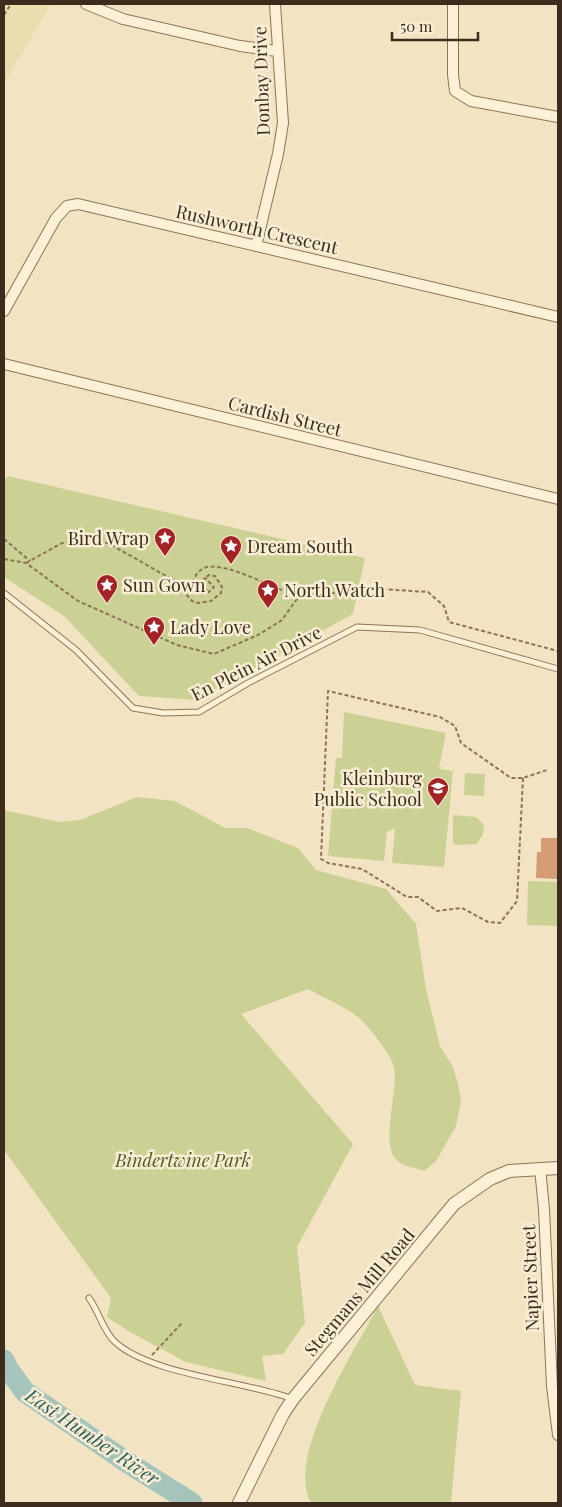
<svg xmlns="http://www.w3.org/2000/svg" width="562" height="1507" viewBox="0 0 562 1507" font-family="'Playfair Display',serif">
	<rect width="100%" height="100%" fill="#f2e3c2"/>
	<path fill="#e8deaf" d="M4,4H51L4,84Z"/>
	<path fill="#cbd195" d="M8,476L365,558L353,614L196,700L139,696L64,616L4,577V481Z
		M344,712L446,733L439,769L453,771L444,867L392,863L395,828L387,832L384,861L328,856L336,758H342Z
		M465,773L485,774L484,796L464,795Z
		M137,797L175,801L225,828H247L298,848L316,870L386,889L416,924L426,989L440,1046L452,1065L458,1083L461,1102L456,1126L436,1161L424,1171C417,1168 405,1167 399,1162C378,1148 399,1091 394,1067C391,1055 368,1025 358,1017C344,1006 324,998 308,989L241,1014L353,1144L297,1247L305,1323L283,1354L262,1356L266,1381L186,1362L128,1331L107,1317L111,1298L4,1150V810L59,822L80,820Z
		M453,815L476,817L484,825L483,834L477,844L456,845L453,843Z
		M528,881L558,882V926L527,925Z
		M378,1306L415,1385L461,1391L451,1503H311C285,1456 355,1351 378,1306Z"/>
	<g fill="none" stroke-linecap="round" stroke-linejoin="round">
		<path stroke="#a5c4bb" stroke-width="21" d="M4,1360L8,1369L25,1392L125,1461L192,1503"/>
	</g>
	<path fill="#d49b75" d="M541,838H558V879L536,878L537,852H541Z"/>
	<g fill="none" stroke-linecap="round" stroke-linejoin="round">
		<g stroke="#8e7457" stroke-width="7">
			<path id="service" d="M4,593L76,650L133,708L163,713L199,712L248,683L357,627L420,630L558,669
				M89,1298C99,1312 103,1330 114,1341C149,1375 246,1381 293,1399"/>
		</g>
		<g stroke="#8e7457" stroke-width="12">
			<path id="minor" d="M86,4L123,19L240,46L277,51
				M453,4V75L455,91L471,101L558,117
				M256,246L278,154L283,123L275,4
				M4,311L56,218L67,206L78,204L558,317
				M4,364L558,499
				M540,1168L544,1209L552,1386L558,1435"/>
		</g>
		<g stroke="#8e7457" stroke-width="14">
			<path id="tertiary" d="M239,1503L283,1414L293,1399L454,1204L490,1179L509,1171L558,1168"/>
		</g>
		<path stroke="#8e7457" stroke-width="2" stroke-dasharray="4 2.5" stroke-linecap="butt" d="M4,15L11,4
			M4,539L30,561
			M4,559L26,563L78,601L177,645L214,654L258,635L282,620L299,596L381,589L428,592L444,606L449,622L558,651
			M26,563L62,543H108L175,581L192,601L198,603L211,601L221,593L222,587L215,576L209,575L205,578
			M209,592L199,584L205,578L214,587L209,592L201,594L196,592L192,583C195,576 199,569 207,567C231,563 275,590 299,596
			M523,778L517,901L500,923L488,922L462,908L437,911L418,897H407L362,869L328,863L321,859L328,691L440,717L455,726L461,743L511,778H523L547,770
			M152,1355L182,1323"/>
		<use href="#service" stroke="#fcf0d7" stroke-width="5"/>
		<use href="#minor" stroke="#fcf0d7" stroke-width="10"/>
		<use href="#tertiary" stroke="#fcf0d7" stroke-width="12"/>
	</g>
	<defs>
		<g id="sight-pin" transform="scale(1.125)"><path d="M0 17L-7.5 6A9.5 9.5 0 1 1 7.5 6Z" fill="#a32225" stroke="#f9edd3"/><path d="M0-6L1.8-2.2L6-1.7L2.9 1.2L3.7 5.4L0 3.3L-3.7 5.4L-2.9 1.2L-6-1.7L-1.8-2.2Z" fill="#fff"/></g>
		<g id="school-pin" transform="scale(1.125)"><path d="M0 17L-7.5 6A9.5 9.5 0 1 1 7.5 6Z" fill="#a32225" stroke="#f9edd3"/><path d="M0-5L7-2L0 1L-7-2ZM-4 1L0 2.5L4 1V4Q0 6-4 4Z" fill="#fff"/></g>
	</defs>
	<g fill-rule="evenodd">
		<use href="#sight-pin" x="165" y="538"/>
		<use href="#sight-pin" x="231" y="546"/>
		<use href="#sight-pin" x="107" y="585"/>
		<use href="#sight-pin" x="268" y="590"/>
		<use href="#sight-pin" x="154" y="627"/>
		<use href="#school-pin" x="438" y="788"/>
	</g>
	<g text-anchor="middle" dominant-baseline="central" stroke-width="5" stroke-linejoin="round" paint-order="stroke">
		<g font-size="18" fill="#3c2c1d" stroke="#f9edd3">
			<text transform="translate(261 81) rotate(-92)">Donbay Drive</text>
			<text transform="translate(257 229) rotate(13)">Rushworth Crescent</text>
			<text transform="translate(285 416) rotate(14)">Cardish Street</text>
			<text transform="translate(256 663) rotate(-27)">En Plein Air Drive</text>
			<text transform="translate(530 1278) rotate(-92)">Napier Street</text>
			<text transform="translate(359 1292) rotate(-50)">Stegmans Mill Road</text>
		</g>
		<g font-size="18" fill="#3c2c1d" stroke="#f9edd3" text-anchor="start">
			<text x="149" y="538" text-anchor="end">Bird Wrap</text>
			<text x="247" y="546">Dream South</text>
			<text x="123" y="585">Sun Gown</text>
			<text x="284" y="590">North Watch</text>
			<text x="170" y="627">Lady Love</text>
			<text x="422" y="778" text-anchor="end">Kleinburg<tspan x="422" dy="21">Public School</tspan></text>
		</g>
		<g font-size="18" font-style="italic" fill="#4d5b22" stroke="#f9edd3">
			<text x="183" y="1160">Bindertwine Park</text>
		</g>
		<g font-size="19" font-style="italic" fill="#2b5e59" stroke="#f9edd3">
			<text transform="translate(93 1436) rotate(34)">East Humber River</text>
		</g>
	</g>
	<rect width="562" height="1507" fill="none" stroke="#3c2c1d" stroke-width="10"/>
	<path d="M392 32v8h86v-8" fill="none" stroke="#3c2c1d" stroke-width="2.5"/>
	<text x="400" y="32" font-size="15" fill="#3c2c1d" stroke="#f9edd3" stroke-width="4" paint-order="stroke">50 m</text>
</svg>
